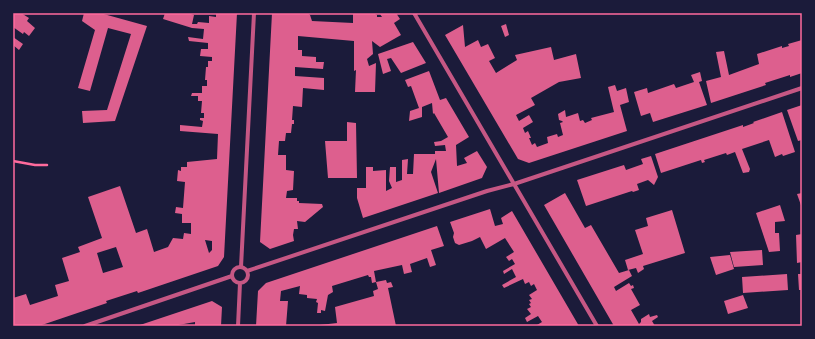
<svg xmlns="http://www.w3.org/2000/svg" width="815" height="339" viewBox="0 0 815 339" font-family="'Source Sans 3',sans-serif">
	<rect width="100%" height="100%" fill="#1b1b3a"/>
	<path fill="#dd5f8e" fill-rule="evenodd" d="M13,13H21L29,18L27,21L35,28L29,36L24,32L23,34L13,27Z
		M84,13H100L147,26L115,121L83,123L82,111L107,110L131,34L108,28L90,91L78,88L95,30L82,21Z
		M165,13H188L194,15L192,24H197L198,22L209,23V16L216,17V13H237L224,257L218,266L138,293L137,291L106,301L107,303L39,326H13V298L26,294L30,305L58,296L55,285L69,281L62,258L80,252L78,247L102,238L88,197L120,186L136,233L147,229L154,252L168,247L173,238L183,239L184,233L191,234V223H182V214L175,213L176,207L183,208L185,182L177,181L178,170L181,171V167H187V162L217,159L218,134L180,131V125L202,127L203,121L200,120V118H204V113H201L202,101H198V96H191L192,93H202V86H207V80H205L206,67H208V61H212V57L200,56L201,49H208V43L189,41L188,37L203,39L204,29L192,28L163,19ZM205,240L212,241V250L209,253ZM116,247L123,267L103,273L97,253Z
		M272,13H307L310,15L312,21L353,23V13H373L377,15V17H382L380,14L381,13H396L400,19L394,23L401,35L380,47L372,41L373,54L367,59L369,66L376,63L375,92H355L356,70L354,71V41L298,36V50H302V56L316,57V62H324L323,69L295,67V76L324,78V90L303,88L302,107L293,106L292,120H294V124H292L291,133H286L285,141H279L278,155H286V170L294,171L293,190L287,191L286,198H297V201H299V203L322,204L323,207L305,222L297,221L298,229H294L293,235L294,241L270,249L260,242Z
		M506,24L509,35L505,37L501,26Z
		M463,25L465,47L478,40L481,47L488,44L495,58L489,61L496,73L517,60L515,55L551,47L554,60L576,54L581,78L559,82L531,98L535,105L516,115L519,121L529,115L533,122L523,128L525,133L528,131L531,138H529L532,145L535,143L537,147L548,143L547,137L557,134L558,137L563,135L560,123L563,122L562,121L559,120L558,114L565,110L566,117L578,113L580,121L583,120L585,123L592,120L591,118L614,112L608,87L615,85L617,91L626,88L629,102L620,105L627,131L529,163L518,159L445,35Z
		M13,37L23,44L19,50L13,45Z
		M802,40V73L790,77V75L765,83L766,85L711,103L706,81L721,77L716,52L724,51L729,75L759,64L757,54L782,46V48L789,46L788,44Z
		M413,42L426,63L401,73L391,58L387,59L391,71L383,74L378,54Z
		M429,71L440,100L446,98L469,137L456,145L457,166L467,163L464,158L477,151L487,167L482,178L439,193L436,159L431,172L438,193L363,218L357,198V188H366V167H373V171L386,170V191L392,188L389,181L390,167H396V182L402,180V160L408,159L407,174H413L414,154H435V151H446L445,145L435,146L434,142L441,141L448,137L434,113L433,114L432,103L422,107V117L409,121L410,111L419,108L411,86L408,87L405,80Z
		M700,72L702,81L699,82L707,105L653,122L650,113L641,116L634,92L647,88L648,93L674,84L676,88L694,82L691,75Z
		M802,105V140L798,141L787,110Z
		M782,112L795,152L783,156L782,154L775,157L769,140L742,149L750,169L749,172L743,173L735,152L727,155L726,153L704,160L705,162L702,163L701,160L661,173L655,154L743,125V127L754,123L753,122Z
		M347,122L356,123L357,178H328L325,141H347Z
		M651,156L658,177L654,185L648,180L637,184L639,190L633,192L632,191L586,206L577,180L624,165L626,170L643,164L641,159Z
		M565,193L585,228L591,225L619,273L629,270L632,276L614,287L616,291L629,283L631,286L633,285L634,288L631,289L640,305L631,310L639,324L641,322V319L649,314L650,317L657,315L658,317L652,321L655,326H614L544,205Z
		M802,193V208L797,194Z
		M780,205L785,221L775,222V233H779L780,251L769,252L756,213Z
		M490,209L495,226L503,224L501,218L512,211L579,326H537V325L542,322L538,316L527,322L525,318L531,314L527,309L531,307L529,304L531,303L529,300L532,299L529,295L537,290L534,284L531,286L529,282L525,284L523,279L504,288L502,285L516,277L512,269L504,274L503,271L515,264L512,259L509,261L506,257L514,252L505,238L486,249L480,237L472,241L459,245L455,243L453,237L454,233L450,222Z
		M672,210L685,253L643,266L644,269L638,273L636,268L628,270L625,260L643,254L635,230L648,226L646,218Z
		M437,226L444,246L431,250L436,265L430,267L427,258L410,264L412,272L404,274L402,265L374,271L376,282L372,283L371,277H369L368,275L332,286L333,292L328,295L325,311L321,310V313H317L318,303L316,302L317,299L307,298V295L299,294L300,286L281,291L280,301H288L286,326H256L258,291L266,283Z
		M802,234V262L797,263L796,235Z
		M762,250L763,265L734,267L730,252Z
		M730,255L734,269L716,275L710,257Z
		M787,274L788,290L743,293L742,277Z
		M798,274H802V290H799Z
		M386,280L387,283L391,282L393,287L388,288L396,326H320V325L337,323L335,307L374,296L373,291L378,289L376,282Z
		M743,295L748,308L728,314L724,301Z
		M212,301L222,307L221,326H195V322L173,326H137Z"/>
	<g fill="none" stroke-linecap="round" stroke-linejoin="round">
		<path stroke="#ff6b9d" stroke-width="2.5" d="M13,161L35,165H47"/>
		<path stroke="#c65784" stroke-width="4" d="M414,13L597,326
			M232 275a8 8 0 1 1 16 0a8 8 0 1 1-16 0Z
			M241,267L254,13
			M247,271L487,191L514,184L802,88
			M85,326L232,276
			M238,326L240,283"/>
	</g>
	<rect width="815" height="339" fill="none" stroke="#1b1b3a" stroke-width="28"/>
	<rect x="14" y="14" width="787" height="311" fill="none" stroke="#ff6b9d" stroke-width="1.5"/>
</svg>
